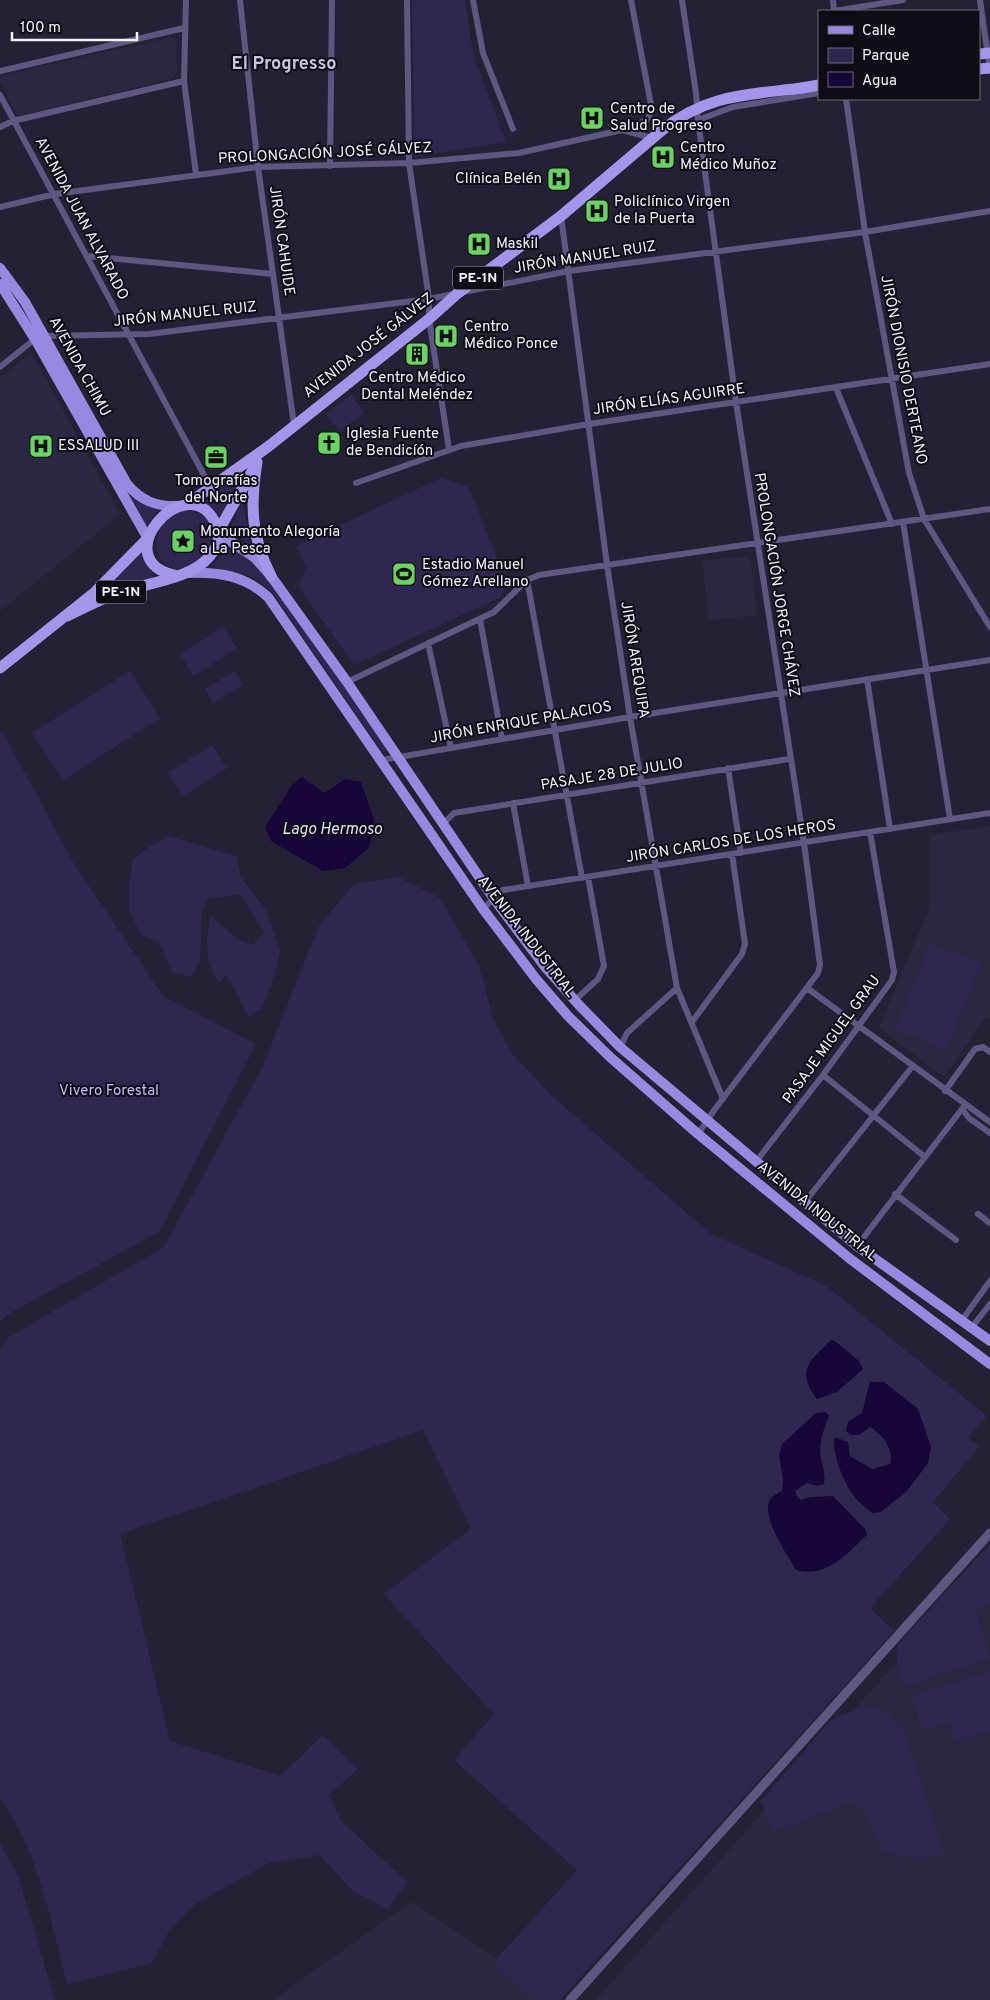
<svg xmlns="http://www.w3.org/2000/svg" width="990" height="2000" viewBox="0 0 990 2000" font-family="Overpass,sans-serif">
	<rect width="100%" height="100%" fill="#252135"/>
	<path fill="#2c2741" d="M173,37L176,41L177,72L172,79L17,116L0,80L2,75Z
		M31,352L120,514L0,611V378Z
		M750,556L757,615L709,620L702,561Z
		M990,826V1019L986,1017L944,1077L879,1028L930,907V835Z
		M990,1557V2000H596Z
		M411,1902L559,2000H273Z"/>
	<path fill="#302750" d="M412,0H465L473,54L506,142L415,157Z
		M351,395L364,413L340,431L326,414Z
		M242,473L244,474L222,517L220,516L204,501Z
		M118,478L158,510L145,527Z
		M441,478L468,486L506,580L501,597L354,665L299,587L306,567L296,546Z
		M243,499L250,546H248L231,527Z
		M189,511C234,515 207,575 172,568C142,554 159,511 189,511Z
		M225,540L235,545L271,579L387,749L385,752H382L272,592C246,567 239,577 211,566L220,556Z
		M141,552L153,576L152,579L92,599Z
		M223,627L237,648L194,676L180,654Z
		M130,671L160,718L63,780L32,733Z
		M235,671L243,685L213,703L205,689Z
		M2,731L74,864L163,996L256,1044L159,1232L5,1316L0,1322V733Z
		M212,745L227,768L183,796L168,773Z
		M169,836L236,856L241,878L266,910L280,951L272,983L262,1008L250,1017C236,1001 241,990 225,975L219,983C204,961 206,941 210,916L239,940L253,945L264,932L240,894L217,898L209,896L202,913L200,960L192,977L172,972L159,942L141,935L129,909V881L133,859L151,846Z
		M398,877L440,898L479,966L493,1019L512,1054L552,1096L711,1234L826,1286L987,1416L968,1437L979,1447L933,1502L950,1519L870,1608L894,1631L560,2000H533L493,1963L577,1870L454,1760L494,1714L384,1594L471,1529L423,1430L120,1534L170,1741L280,1776L323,1735L358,1769L329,1795L340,1820L407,1882L387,1909L353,1891L320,1855L269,1863L195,1904L170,1929L152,1963L67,1984C52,1925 37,1846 0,1799V1349L9,1337L164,1247L263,1066L319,926L354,884Z
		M931,943L981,964L946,1050L895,1029Z
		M990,1544V1603L975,1608L990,1658L907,1685C896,1674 896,1658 898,1644Z
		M990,1672V1730L956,1741L950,1721L922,1730L912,1696Z
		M867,1707L886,1711L904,1731L944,1854L914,1859L883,1851L864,1810L847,1804L772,1832L761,1801L829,1722L839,1716Z
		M0,1844L18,1876L55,2000H0Z"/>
	<path fill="#170639" d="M302,777L324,793L345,779L361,782L374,820L369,848L345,868L323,871L271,841L265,827L292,785Z
		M831,1340L835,1341L859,1361L863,1369L837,1392L817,1399C795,1371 810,1361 831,1340Z
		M870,1382H884L918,1409L931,1447L928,1463L907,1491L881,1512L872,1513C866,1508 859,1503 854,1496C845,1486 830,1449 835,1437L848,1442L850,1456L872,1469L890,1464C894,1449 883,1435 870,1427L859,1435H850L846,1430L848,1422L862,1413Z
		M826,1412L829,1416C824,1428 820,1440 820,1452C821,1463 826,1472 824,1484L817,1486L807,1483L796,1490V1495L801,1500L810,1497L833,1496L866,1530L867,1535C847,1553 827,1579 796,1570C788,1555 757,1513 772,1497C774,1495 779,1493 782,1491L783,1480L779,1455L782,1444L816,1413Z"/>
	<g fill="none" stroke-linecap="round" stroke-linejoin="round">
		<path stroke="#5f5782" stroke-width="6" d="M186,0L184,81L196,174
			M240,0L258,167L294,425
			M407,0L409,163L429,299V319L449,449
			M473,0L483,53L513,129
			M682,0L696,93L698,120L736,402L804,843L820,965L818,973L715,1109L698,1134
			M833,0L834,11
			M980,0L990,70
			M834,11L903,0
			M0,71L184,28
			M0,95L211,488
			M846,99L865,232L909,473L924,519L990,627
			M698,120L733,107L819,93
			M0,127L13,121L184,81
			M622,130L652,138
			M330,166L332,0
			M0,207L55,194L258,167L409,163L519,153L622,130L647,120L652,110L631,0
			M561,216L607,565L630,717L677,988L723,1099
			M87,256L273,274
			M0,367L35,339L44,336L149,334L429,299L569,271L865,232L990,211
			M836,388L892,524
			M356,483L461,446L589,424L990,364
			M903,522L950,819
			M527,580L582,878
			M480,619L502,739
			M428,643L451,748
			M867,679L890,829
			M347,682L494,612L527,580L539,575L990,509
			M382,760L630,717L990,660
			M728,768L741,853
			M513,803L528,886
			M444,823L454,813L789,759
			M483,909L503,890L990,813
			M807,988L990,1122
			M574,1001L598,979L604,966L588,877
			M692,1022L742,954L745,944L732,854
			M620,1047L627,1033L677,988
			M823,1075L925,1157
			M945,1091L975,1049L983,1047L990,1052
			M962,1109L969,1118L990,1133
			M755,1163L823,1075L892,980L894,972L870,832
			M895,1194L956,1240
			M804,1203L912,1067
			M978,1214L990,1223
			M857,1246L965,1105
			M962,1320L990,1281
			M972,1327L990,1304"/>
		<path stroke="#5f5782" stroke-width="9" d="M570,2000L990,1533"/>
		<path stroke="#9988e0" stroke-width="10" d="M0,268L25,302L127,484C141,501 157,507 179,506
			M0,284L35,339L147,537
			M219,534L254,557L271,576L347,682L494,899L546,968L579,1005L620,1047L857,1246L990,1341
			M187,573C219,572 244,575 268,597L483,909L536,979L568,1016L610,1057L698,1134L849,1258L990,1364"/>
		<path stroke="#a494ea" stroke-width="11" d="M979,54L990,53
			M979,69L990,68
			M802,88L819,85
			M257,462C250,505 251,537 271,576
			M186,505L269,446L429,319L458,293L561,216L661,131
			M219,530L254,468
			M67,616C83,608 99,600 115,594C144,583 190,580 209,557C218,547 222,534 215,522C186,466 102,562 178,576
			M0,668L94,593L146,540"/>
		<path stroke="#a494ea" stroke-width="11" d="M661,131C707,94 746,95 802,88"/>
	</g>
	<defs>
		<g id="hospital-square" transform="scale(1.25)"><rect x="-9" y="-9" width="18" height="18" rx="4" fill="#6ad363" stroke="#0e0c15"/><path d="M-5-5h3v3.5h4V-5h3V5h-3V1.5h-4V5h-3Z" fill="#111"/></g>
		<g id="building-square" transform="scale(1.25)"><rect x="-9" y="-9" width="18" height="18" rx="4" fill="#6ad363" stroke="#0e0c15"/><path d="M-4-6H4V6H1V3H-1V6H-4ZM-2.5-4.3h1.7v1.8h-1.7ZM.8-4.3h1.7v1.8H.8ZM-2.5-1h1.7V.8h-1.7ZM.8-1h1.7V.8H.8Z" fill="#111"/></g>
		<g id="church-square" transform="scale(1.25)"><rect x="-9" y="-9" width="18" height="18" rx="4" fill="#6ad363" stroke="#0e0c15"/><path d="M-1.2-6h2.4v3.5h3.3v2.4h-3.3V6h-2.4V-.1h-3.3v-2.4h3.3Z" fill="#111"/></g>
		<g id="office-square" transform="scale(1.25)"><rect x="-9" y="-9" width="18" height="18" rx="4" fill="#6ad363" stroke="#0e0c15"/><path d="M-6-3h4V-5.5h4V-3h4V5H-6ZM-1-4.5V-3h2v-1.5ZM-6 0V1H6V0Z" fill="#111"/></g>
		<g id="sight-square" transform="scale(1.25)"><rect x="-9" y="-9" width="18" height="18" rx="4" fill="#6ad363" stroke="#0e0c15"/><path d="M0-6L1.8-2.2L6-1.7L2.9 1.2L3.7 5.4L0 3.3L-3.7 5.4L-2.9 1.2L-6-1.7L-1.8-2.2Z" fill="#111"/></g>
		<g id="stadium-square" transform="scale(1.25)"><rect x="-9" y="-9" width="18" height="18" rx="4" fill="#6ad363" stroke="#0e0c15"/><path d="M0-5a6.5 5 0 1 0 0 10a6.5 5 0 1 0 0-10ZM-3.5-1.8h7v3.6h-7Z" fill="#111"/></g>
	</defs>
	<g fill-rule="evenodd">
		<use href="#hospital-square" x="592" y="118"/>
		<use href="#hospital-square" x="663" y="157"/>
		<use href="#hospital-square" x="559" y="179"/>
		<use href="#hospital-square" x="597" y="211"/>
		<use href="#hospital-square" x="479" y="244"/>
		<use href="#hospital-square" x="446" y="336"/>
		<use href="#building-square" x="417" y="354"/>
		<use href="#church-square" x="329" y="443"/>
		<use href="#hospital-square" x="41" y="446"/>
		<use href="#office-square" x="216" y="457"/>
		<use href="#sight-square" x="183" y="541"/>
		<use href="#stadium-square" x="404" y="574"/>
	</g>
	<g text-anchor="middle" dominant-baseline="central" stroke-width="4" stroke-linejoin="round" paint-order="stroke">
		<g fill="#0e0c15" stroke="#aeacb7" stroke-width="1">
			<rect x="453" y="266.5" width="50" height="23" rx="4"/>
			<rect x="96" y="580.5" width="50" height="23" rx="4"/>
		</g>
		<g font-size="14" font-weight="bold" fill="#f3f1fd">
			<text x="478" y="278">PE-1N</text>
			<text x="121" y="592">PE-1N</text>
		</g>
		<g font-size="15" fill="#f3f1fd" stroke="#0e0c15" text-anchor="start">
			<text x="610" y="109">Centro de<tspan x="610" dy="17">Salud Progreso</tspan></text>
			<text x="680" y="148">Centro<tspan x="680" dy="17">Médico Muñoz</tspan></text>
			<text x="542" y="179" text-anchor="end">Clínica Belén</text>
			<text x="614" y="202">Policlínico Virgen<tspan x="614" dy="17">de la Puerta</tspan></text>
			<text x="496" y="244">Maskil</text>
			<text x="464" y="327">Centro<tspan x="464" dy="17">Médico Ponce</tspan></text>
			<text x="417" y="378" text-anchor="middle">Centro Médico<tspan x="417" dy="17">Dental Meléndez</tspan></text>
			<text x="346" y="434">Iglesia Fuente<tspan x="346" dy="17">de Bendicíón</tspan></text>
			<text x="58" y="446">ESSALUD III</text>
			<text x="216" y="481" text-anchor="middle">Tomografías<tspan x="216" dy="17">del Norte</tspan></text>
			<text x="200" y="532">Monumento Alegoría<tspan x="200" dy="17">a La Pesca</tspan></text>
			<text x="422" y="565">Estadio Manuel<tspan x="422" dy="17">Gómez Arellano</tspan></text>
		</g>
		<g font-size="15" fill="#f3f1fd" stroke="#0e0c15">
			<text transform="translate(325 154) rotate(-3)">PROLONGACIÓN JOSÉ GÁLVEZ</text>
			<text transform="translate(81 219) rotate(62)">AVENIDA JUAN ALVARADO</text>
			<text transform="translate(281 241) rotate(82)">JIRÓN CAHUIDE</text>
			<text transform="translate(585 258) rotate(-9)">JIRÓN MANUEL RUIZ</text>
			<text transform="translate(185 315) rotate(-6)">JIRÓN MANUEL RUIZ</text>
			<text transform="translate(369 346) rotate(-38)">AVENIDA JOSÉ GÁLVEZ</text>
			<text transform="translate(79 367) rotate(61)">AVENIDA CHIMU</text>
			<text transform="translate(903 370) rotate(79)">JIRÓN DIONISIO DERTEANO</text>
			<text transform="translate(669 400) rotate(-8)">JIRÓN ELÍAS AGUIRRE</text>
			<text transform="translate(776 585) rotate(81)">PROLONGACIÓN JORGE CHÁVEZ</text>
			<text transform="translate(634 660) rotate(81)">JIRÓN AREQUIPA</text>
			<text transform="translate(521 723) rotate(-10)">JIRÓN ENRIQUE PALACIOS</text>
			<text transform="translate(612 775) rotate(-9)">PASAJE 28 DE JULIO</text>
			<text transform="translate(731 842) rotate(-9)">JIRÓN CARLOS DE LOS HEROS</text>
			<text transform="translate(526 937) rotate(52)">AVENIDA INDUSTRIAL</text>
			<text transform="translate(832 1040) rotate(-54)">PASAJE MIGUEL GRAU</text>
			<text transform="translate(817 1212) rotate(39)">AVENIDA INDUSTRIAL</text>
		</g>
		<g font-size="15" fill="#c4b9fe" stroke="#0e0c15">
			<text x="109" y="1091">Vivero Forestal</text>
		</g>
		<g font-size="16" font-style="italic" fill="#e3e1f3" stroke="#0e0c15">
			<text x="332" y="830">Lago Hermoso</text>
		</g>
		<g font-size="18" font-weight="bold" fill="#c7c4df" stroke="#0e0c15">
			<text x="284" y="64">El Progresso</text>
		</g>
	</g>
	<rect x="818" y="10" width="162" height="90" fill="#0e0c15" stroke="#6a6872"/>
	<rect x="828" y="26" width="25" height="8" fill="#9988e0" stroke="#6a6872"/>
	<text x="862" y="35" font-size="15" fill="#f3f1fd">Calle</text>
	<rect x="828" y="48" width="25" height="15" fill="#302750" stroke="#6a6872"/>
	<text x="862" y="60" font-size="15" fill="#f3f1fd">Parque</text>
	<rect x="828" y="72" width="25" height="15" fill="#170639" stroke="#6a6872"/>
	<text x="862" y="85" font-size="15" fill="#f3f1fd">Agua</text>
	<path d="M12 32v8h125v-8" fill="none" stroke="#f3f1fd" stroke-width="2.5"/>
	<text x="20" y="32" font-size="15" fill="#f3f1fd" stroke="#0e0c15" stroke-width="4" paint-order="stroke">100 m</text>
</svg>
